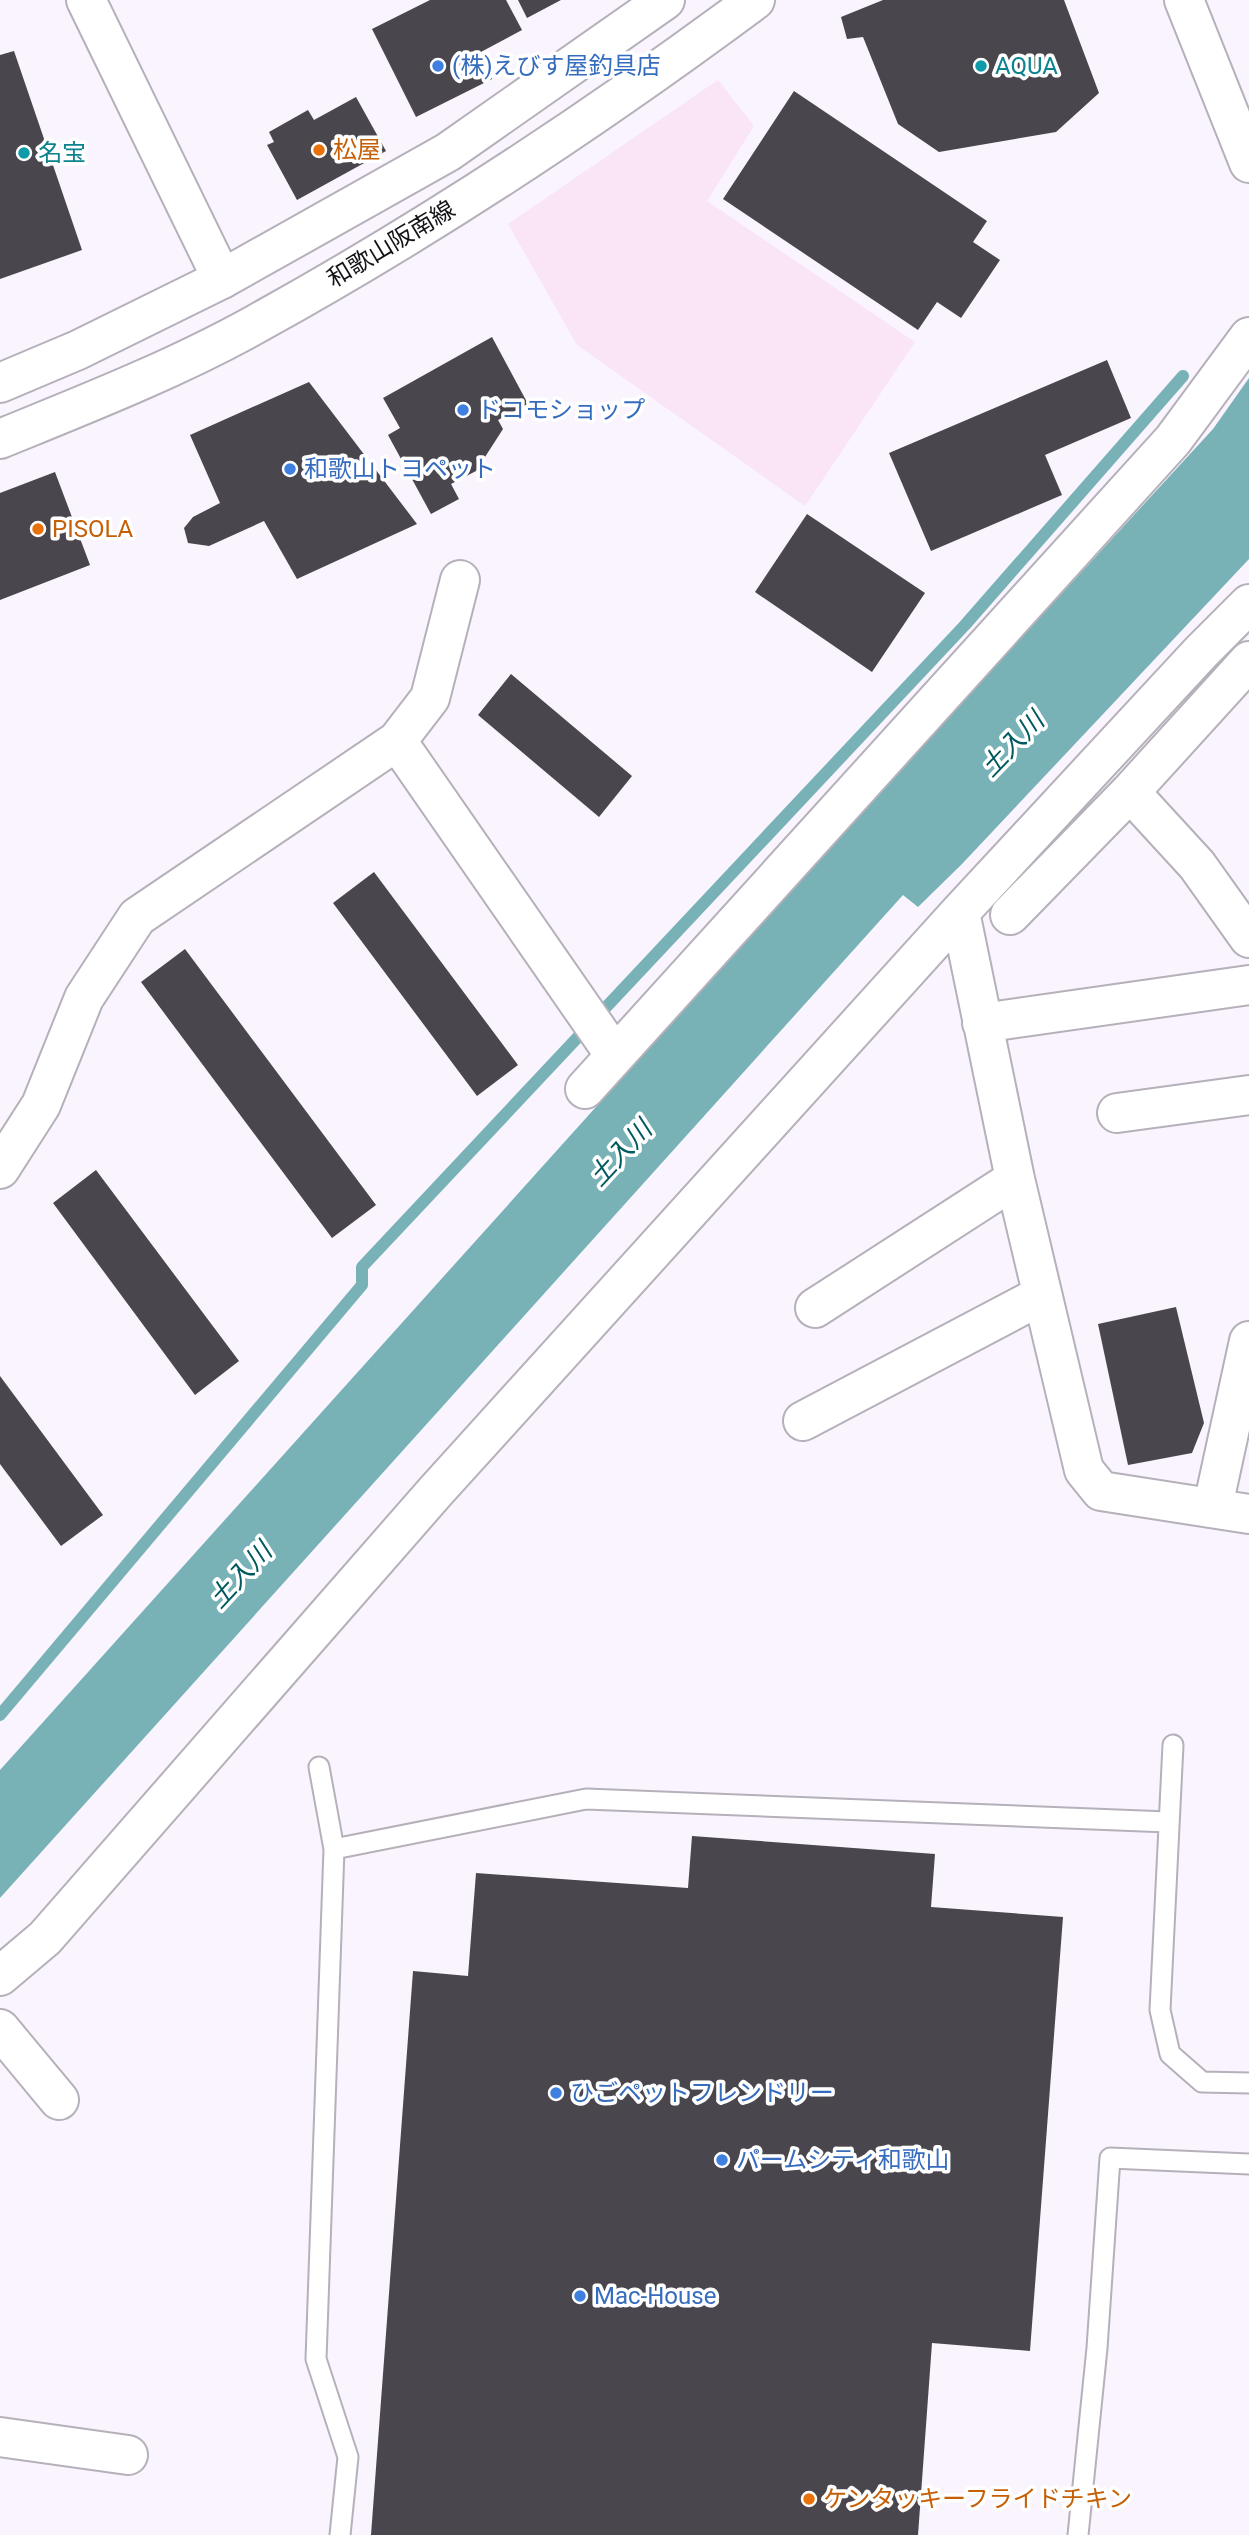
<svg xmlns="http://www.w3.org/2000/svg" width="1249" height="2535" viewBox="0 0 1249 2535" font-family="Roboto,'Noto Sans JP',sans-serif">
	<rect width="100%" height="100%" fill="#f9f4fd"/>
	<path fill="#f9e5f5" d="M718,80L754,126L707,201L915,342L805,506L577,345L508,224Z"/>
	<path fill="#78b2b7" d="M1249,378V559L961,865L918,907L903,895L0,1898V1770L880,791L1213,429Z"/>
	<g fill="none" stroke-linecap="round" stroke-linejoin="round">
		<path stroke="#78b2b7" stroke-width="12" d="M0,1715L362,1285V1267L965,625L1183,376"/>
	</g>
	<path fill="#49464d" d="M430,0H506L522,30L479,53L492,79L416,117L372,29Z
		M518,0H561L527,18Z
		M883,0H1064L1099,93L1056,132L939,152L898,124L863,37L847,39L841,17Z
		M14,51L82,250L0,279V55Z
		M794,91L987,221L973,242L1000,260L961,318L937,302L918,330L723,199Z
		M356,97L386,151L297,200L267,145L274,142L269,132L308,110L314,120Z
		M492,337L528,404L498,420L503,429L476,471L451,484L459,499L431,514L388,435L400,428L383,398Z
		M1107,360L1131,418L1045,455L1062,495L931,551L889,453Z
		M309,382L417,524L297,579L264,521L209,546L188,543L184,528L193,517L220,503L190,435Z
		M55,472L90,565L0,600V493Z
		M807,514L925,593L872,672L755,592Z
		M511,674L632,776L599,817L478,715Z
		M374,872L518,1065L477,1096L333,903Z
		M185,949L376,1205L332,1238L141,982Z
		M96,1170L239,1361L195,1395L53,1203Z
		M1176,1307L1204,1423L1192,1453L1128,1465L1098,1324Z
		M0,1376L103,1515L61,1546L0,1464Z
		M692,1836L935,1854L931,1907L1063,1917L1030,2351L932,2343L918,2535H371L413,1971L468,1976L476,1873L688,1888Z"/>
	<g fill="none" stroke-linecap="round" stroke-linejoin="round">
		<g stroke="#b5b0b9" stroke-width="23">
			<path id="service" d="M1173,1745L1160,2010L1170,2054L1202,2082L1249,2083
				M319,1767L334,1849L316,2359L348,2457L340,2535
				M334,1849L586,1799L1168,1822
				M1078,2535L1097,2348L1110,2158L1249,2164"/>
		</g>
		<g stroke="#b5b0b9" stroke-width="42">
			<path id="minor" d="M86,0L222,279
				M397,741L614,1054
				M1130,792L1197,865L1249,938
				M960,912L1015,1179L1084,1470L1101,1491L1249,1514
				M1010,915L1130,792L1249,661
				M982,1023L1249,985
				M585,1089L1173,440L1249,337
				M1117,1113L1249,1095
				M0,1169L41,1105L84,998L137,917L397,741L430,698L460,580
				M815,1308L1015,1179
				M803,1421L1042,1295
				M1213,1506L1249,1341
				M0,1976L45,1938L435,1492L960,912L1201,652L1249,604
				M0,2029L59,2100
				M0,2437L128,2455"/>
		</g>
		<g stroke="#b5b0b9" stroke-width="42">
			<path id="tertiary" d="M1184,0L1249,163"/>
		</g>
		<g stroke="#b5b0b9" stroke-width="42">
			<path id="secondary" d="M0,383L78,350L222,279L448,152L665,0
				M0,439C86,404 175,369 256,324C430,228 596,118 755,0"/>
		</g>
		<use href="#service" stroke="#fff" stroke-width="19"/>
		<use href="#minor" stroke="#fff" stroke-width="38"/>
		<use href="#tertiary" stroke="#fff" stroke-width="38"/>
		<use href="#secondary" stroke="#fff" stroke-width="38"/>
	</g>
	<g fill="#3f7fe0" stroke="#fff" stroke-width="2.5">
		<circle cx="438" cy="66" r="7"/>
		<circle cx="463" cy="410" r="7"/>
		<circle cx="290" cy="469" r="7"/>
		<circle cx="556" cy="2093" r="7"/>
		<circle cx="722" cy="2160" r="7"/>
		<circle cx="580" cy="2296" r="7"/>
	</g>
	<g fill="#0f9aa8" stroke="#fff" stroke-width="2.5">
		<circle cx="981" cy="66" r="7"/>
		<circle cx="24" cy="153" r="7"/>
	</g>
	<g fill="#e8710a" stroke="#fff" stroke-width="2.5">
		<circle cx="319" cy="150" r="7"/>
		<circle cx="38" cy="529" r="7"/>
		<circle cx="809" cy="2499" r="7"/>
	</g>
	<g text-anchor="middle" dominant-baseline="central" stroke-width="7" stroke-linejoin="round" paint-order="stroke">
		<g font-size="24" fill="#366cbe" stroke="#fff" text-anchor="start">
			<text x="452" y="66">(株)えびす屋釣具店</text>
			<text x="477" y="410">ドコモショップ</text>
			<text x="304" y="469">和歌山トヨペット</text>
			<text x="570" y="2093">ひごペットフレンドリー</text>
			<text x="736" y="2160">パームシティ和歌山</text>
			<text x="594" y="2296">Mac-House</text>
		</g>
		<g font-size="24" fill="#0d838f" stroke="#fff" text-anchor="start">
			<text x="995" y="66">AQUA</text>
			<text x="38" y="153">名宝</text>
		</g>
		<g font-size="24" fill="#c56008" stroke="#fff" text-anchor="start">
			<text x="333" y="150">松屋</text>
			<text x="52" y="529">PISOLA</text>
			<text x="823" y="2499">ケンタッキーフライドチキン</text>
		</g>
		<g font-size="24" fill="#141216" stroke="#fff">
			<text transform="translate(391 244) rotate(-31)">和歌山阪南線</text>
		</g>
		<g font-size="26" font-style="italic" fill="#00595f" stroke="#fff">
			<text transform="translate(1012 744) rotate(-46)">土入川</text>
			<text transform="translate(620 1153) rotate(-47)">土入川</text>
			<text transform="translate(240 1575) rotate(-47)">土入川</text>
		</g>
	</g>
</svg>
